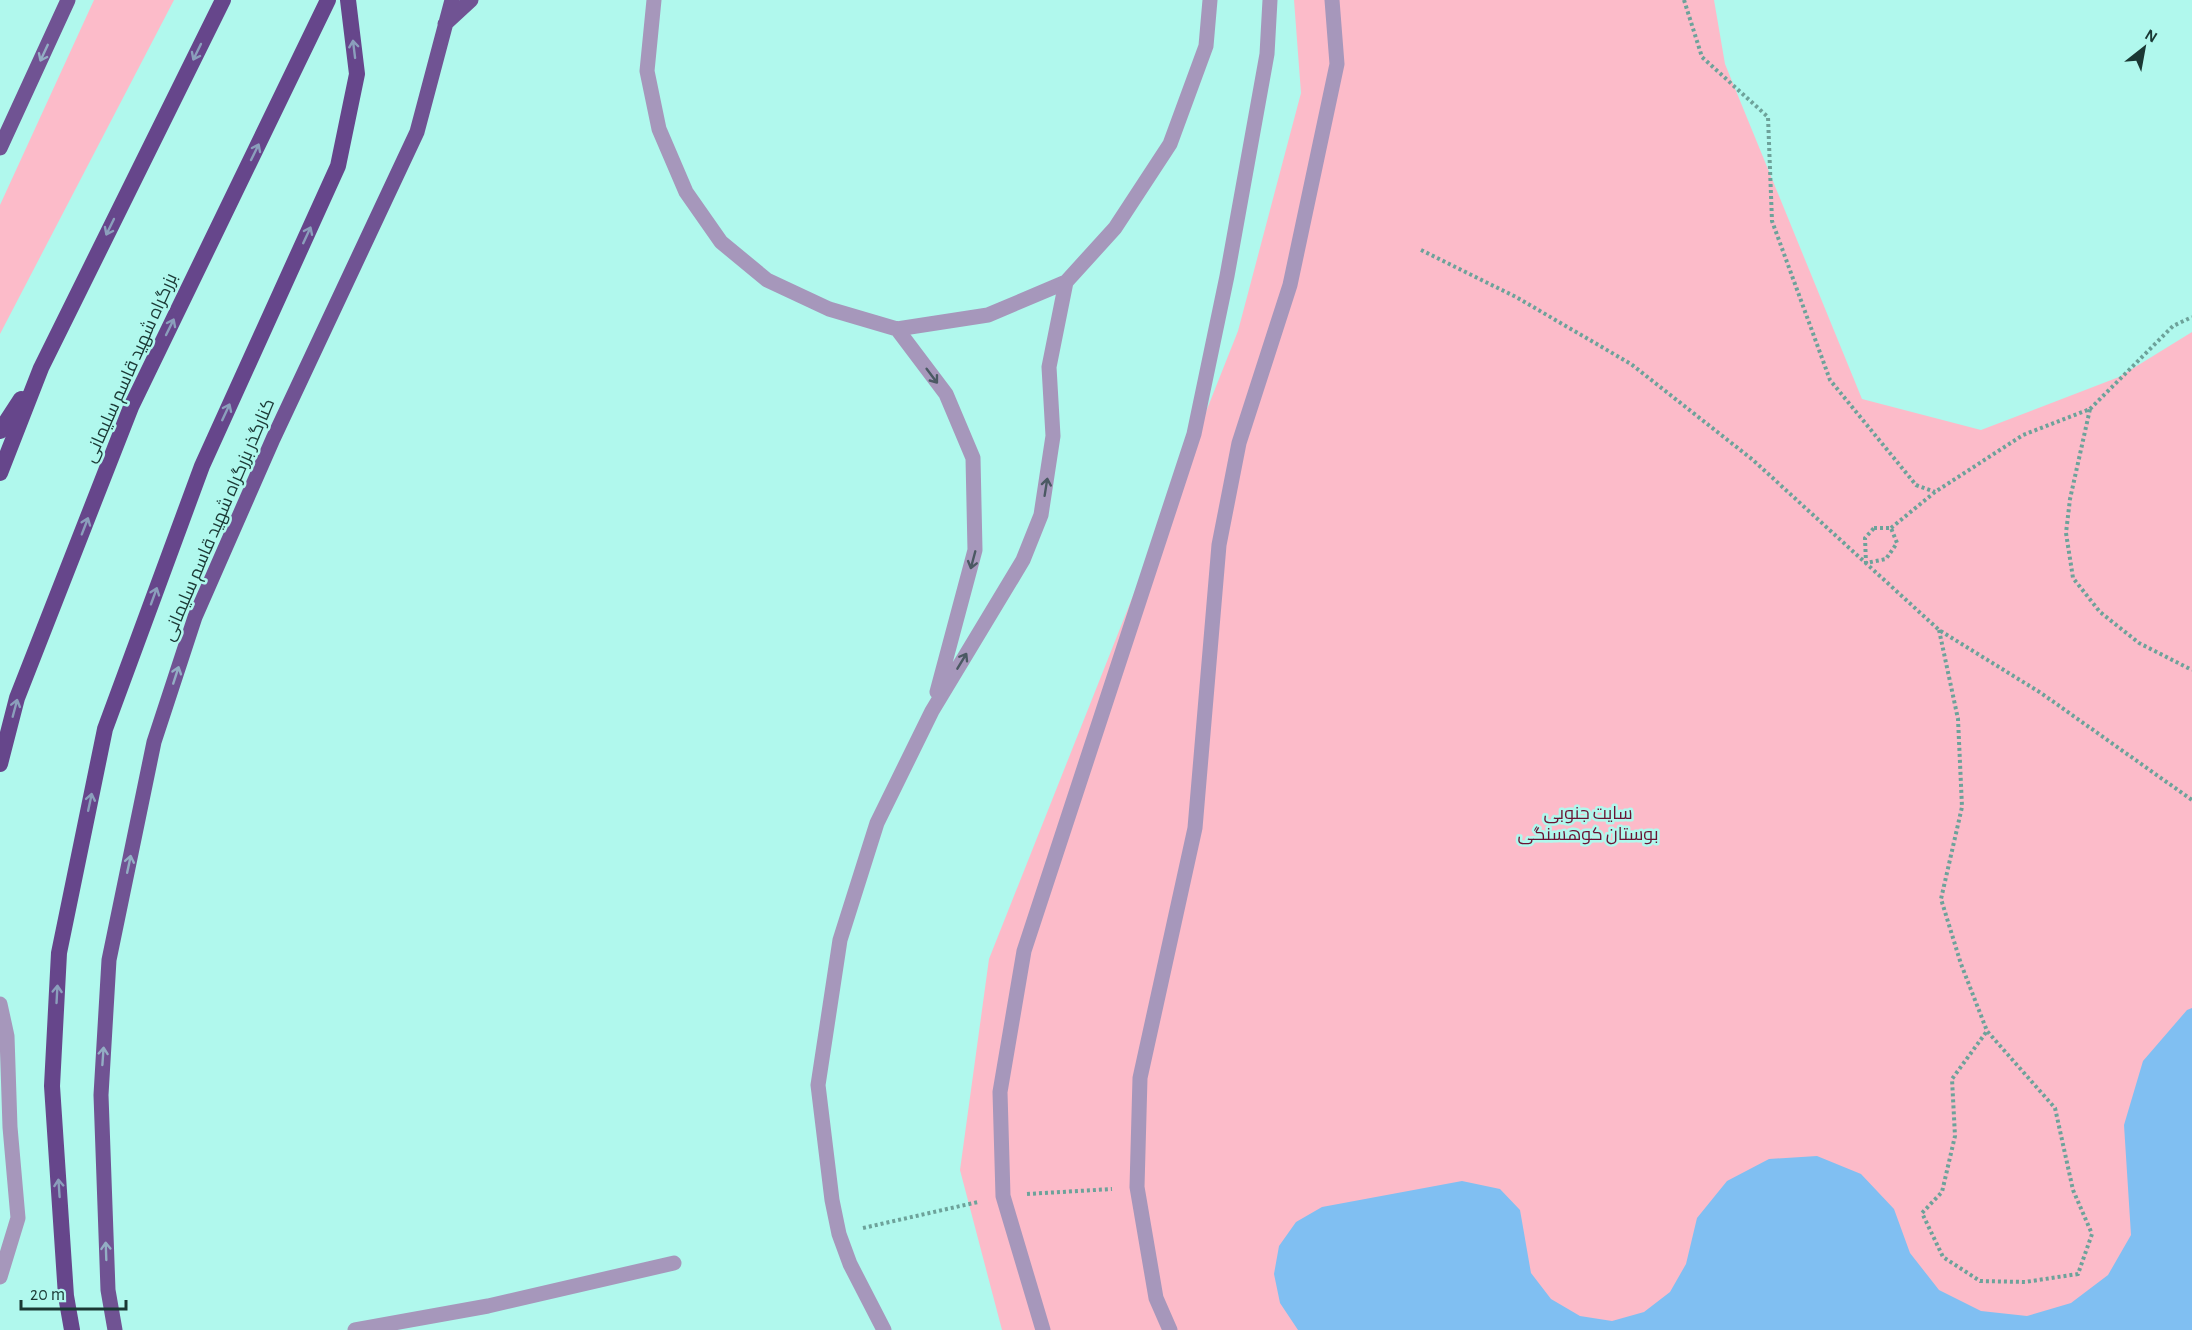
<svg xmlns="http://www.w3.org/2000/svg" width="2192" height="1330" viewBox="0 0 2192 1330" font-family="'Alegreya Sans',Cairo,sans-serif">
	<rect width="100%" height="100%" fill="#b0f8ed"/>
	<path fill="#fcbbc9" d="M94,0H174L0,334V205Z
		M1294,0H1714L1725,64L1862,399L1981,430L2119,377L2192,332V1330H1002L960,1170L989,959L1238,331L1301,93Z"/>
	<path fill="#80bff2" d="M2192,1008V1330H1298L1280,1303L1274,1274L1279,1246L1296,1222L1322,1207L1462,1181L1500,1189L1520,1210L1531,1273L1551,1299L1580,1316L1612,1321L1644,1312L1670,1292L1686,1264L1697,1218L1727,1181L1769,1159L1817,1156L1861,1174L1894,1209L1910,1253L1939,1290L1981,1311L2027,1316L2071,1303L2108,1275L2131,1235L2124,1125L2143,1061L2187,1010Z"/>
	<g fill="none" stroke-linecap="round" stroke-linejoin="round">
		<path stroke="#6da29a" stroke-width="4" stroke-dasharray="3 3" stroke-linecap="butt" d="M1684,0L1702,57L1768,117L1772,221L1830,380L1916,485L1935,492
			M1421,250L1516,297L1631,364L1753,460L1939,630L2041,693L2192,800
			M2090,409L2173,326L2192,317
			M1874,528H1891L1897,543L1886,559L1866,563L1865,538Z
			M1891,528L1935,492L2023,435L2090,409L2070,499L2066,533L2073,578L2100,612L2139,643L2192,670
			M1939,630L1958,719L1962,807L1941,899L1961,964L1987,1031L2055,1108L2073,1190L2092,1234L2078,1274L2025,1282L1980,1281L1943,1257L1922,1213L1942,1192L1955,1136L1952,1079L1987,1031
			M1027,1194L1112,1189
			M863,1228L978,1202"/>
		<path stroke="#a697bb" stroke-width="15" d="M0,1004L7,1036L10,1127L18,1218L0,1277
			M355,1330L488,1306L674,1263"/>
		<path stroke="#a697bb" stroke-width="15" d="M654,0L647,71L659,129L686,192L721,242L767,280L829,309L897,329L988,315L1066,282L1115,228L1170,144L1206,46L1210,0
			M897,329L946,394L973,458L975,550L937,692
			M884,1330L850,1264L839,1234L832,1200L818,1085L840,940L877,823L932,711L1023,560L1041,515L1053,436L1049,367L1066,282
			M1043,1330L1003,1196L1000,1092L1024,951L1194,434L1227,276L1267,54L1270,0
			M1170,1330L1156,1298L1137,1187L1140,1078L1195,828L1219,545L1239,443L1290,285L1337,64L1332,0"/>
		<path stroke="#705393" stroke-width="15" d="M445,24L471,0
			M0,148L68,0
			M115,1330L108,1290L101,1095L109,960L154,742L195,617L273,439L417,132L452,0"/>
		<path stroke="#66468b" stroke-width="16" d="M0,431L21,399
			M0,473L41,368L223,0
			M0,764L17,698L131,407L328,0
			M72,1330L66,1296L52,1086L59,953L105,729L202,466L338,166L357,74L348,0"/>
	</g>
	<defs><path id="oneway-shaft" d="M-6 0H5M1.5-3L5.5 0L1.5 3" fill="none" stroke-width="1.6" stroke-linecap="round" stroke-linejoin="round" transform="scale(1.5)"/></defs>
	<g stroke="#8b9fbc">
		<use href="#oneway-shaft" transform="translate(354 49) rotate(-97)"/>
		<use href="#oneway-shaft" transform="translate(197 52) rotate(116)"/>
		<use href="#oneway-shaft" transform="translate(255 152) rotate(-64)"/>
		<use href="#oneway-shaft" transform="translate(110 227) rotate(116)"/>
		<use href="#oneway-shaft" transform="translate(307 235) rotate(-65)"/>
		<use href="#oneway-shaft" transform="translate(170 327) rotate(-64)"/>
		<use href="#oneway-shaft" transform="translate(226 412) rotate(-65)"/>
		<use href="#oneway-shaft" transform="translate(85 526) rotate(-69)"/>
		<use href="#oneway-shaft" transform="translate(154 596) rotate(-70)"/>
		<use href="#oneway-shaft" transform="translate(15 708) rotate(-75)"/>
		<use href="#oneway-shaft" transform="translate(90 802) rotate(-78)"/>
		<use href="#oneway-shaft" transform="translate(57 994) rotate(-87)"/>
		<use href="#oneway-shaft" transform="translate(59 1188) rotate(-94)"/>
	</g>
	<g stroke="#93aec4">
		<use href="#oneway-shaft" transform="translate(44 53) rotate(115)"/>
		<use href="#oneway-shaft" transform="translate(176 675) rotate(-72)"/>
		<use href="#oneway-shaft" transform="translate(129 864) rotate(-78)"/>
		<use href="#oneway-shaft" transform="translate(103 1056) rotate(-86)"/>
		<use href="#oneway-shaft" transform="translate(106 1251) rotate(-92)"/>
	</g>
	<g stroke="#4b5963">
		<use href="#oneway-shaft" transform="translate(932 376) rotate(53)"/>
		<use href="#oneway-shaft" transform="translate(1046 487) rotate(-81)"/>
		<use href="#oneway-shaft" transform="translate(973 560) rotate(105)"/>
		<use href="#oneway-shaft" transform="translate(962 661) rotate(-59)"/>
	</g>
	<g text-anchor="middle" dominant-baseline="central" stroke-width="5" stroke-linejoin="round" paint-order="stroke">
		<g font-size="18" fill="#1a3834" stroke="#b0f8ed">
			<text transform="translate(131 368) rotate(-66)">بزرگراه شهید قاسم سلیمانی</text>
			<text transform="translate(219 520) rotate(-67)">کنارگذر بزرگراه شهید قاسم سلیمانی</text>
		</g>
		<g font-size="18" fill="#6a1333" stroke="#b0f8ed">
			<text x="1588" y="814">سایت جنوبی<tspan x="1588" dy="21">بوستان کوهسنگی</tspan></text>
		</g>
	</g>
	<g transform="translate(2144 48) rotate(31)" stroke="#b0f8ed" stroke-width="4.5" paint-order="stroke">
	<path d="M0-4.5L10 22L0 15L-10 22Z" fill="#1a3834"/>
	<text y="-9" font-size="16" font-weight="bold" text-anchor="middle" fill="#1a3834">N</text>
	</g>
	<path d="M21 1300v9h105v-9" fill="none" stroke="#1a3834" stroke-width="3"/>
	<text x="30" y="1300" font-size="18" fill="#1a3834" stroke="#b0f8ed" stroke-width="4.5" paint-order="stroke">20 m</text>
</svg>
